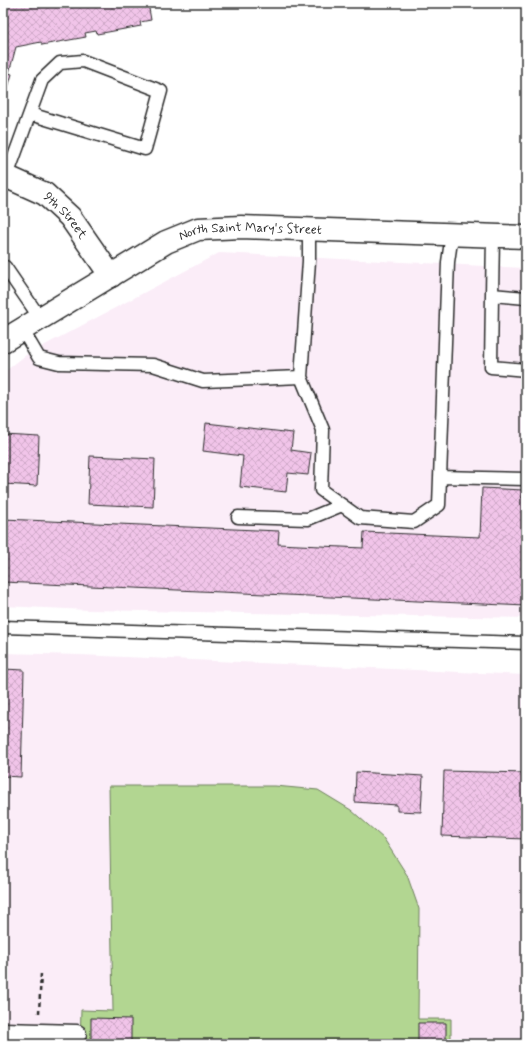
<svg xmlns="http://www.w3.org/2000/svg" width="529" height="1047" viewBox="0 0 529 1047" font-family="Mynerve,sans-serif">
	<defs>
		<pattern id="building-cross-hatch" width="8" height="8" patternUnits="userSpaceOnUse"><rect width="8" height="8" fill="#f1c4e9"/><path d="M0 0l8 8M0 8l8-8" fill="none" stroke="#cfa9c8"/></pattern>
	</defs>
	<rect width="100%" height="100%" fill="#fff"/>
	<filter id="ink" filterUnits="userSpaceOnUse"><feTurbulence type="fractalNoise" baseFrequency=".025" numOctaves="2"/><feDisplacementMap in="SourceGraphic" scale="8" xChannelSelector="R" yChannelSelector="G"/><feConvolveMatrix kernelMatrix="1 2 1 2 8 2 1 2 1" color-interpolation-filters="sRGB"/></filter>
	<g filter="url(#ink)">
		<path fill="#fbedf8" d="M219,253L526,268V618L88,610L3,606V373L26,355Z
			M3,653L80,655L526,675V1044H3Z"/>
		<path fill="#b2d691" stroke="#6e805e" d="M109,786H275L318,790L351,810L384,839L407,875L419,909L418,1019H451V1044H80L81,1010L113,1011Z"/>
		<path fill="url(#building-cross-hatch)" stroke="#2b2b2b" d="M3,3H148L151,20L140,22L141,26L97,34L96,31L85,33L86,37L42,45L41,42L16,47L9,73L12,74L3,105Z
			M206,423L293,433L291,450L311,453L308,475L288,473L286,492L240,487L243,456L203,451Z
			M3,434L39,436L37,486L3,484Z
			M90,456L155,459L153,507L88,504Z
			M482,488L523,490L522,498H526V606L3,582V519L279,531L278,544L363,548L364,532L480,537Z
			M3,669L24,670L21,777L3,776Z
			M444,771L526,773V839L442,836Z
			M356,772L423,776L421,812L397,811V805L355,802Z
			M91,1018L131,1019V1044H91Z
			M418,1023H446V1044H418Z"/>
		<g fill="none" stroke-linecap="round" stroke-linejoin="round">
			<g stroke="#2b2b2b" stroke-width="15">
				<path id="service" d="M7,176L42,80L60,63L83,61L161,91L145,149L30,114
					M309,229V261L301,377L323,430L321,490L360,518L414,522L439,505L448,262L452,234
					M493,236L492,295L526,298
					M3,268L5,267L40,318
					M492,295L491,367L526,370
					M22,329L39,358L59,363L153,365L203,381L301,377
					M440,477L526,479
					M238,517L308,519L342,505
					M3,627L526,643"/>
			</g>
			<g stroke="#2b2b2b" stroke-width="21">
				<path id="pedestrian" d="M3,1032L77,1034"/>
			</g>
			<g stroke="#2b2b2b" stroke-width="25">
				<g id="minor">
					<path id="s1" d="M3,175L45,194L70,217L111,276"/>
				</g>
			</g>
			<g stroke="#2b2b2b" stroke-width="25">
				<g id="tertiary">
					<path id="s2" d="M3,341L166,242L198,229L241,227L526,237"/>
				</g>
			</g>
			<path stroke="#2b2b2b" stroke-width="2.5" stroke-dasharray="4 3" stroke-linecap="butt" d="M39,1013L41,973"/>
			<use href="#service" stroke="#fff" stroke-width="12"/>
			<use href="#pedestrian" stroke="#fff" stroke-width="18"/>
			<use href="#minor" stroke="#fff" stroke-width="22"/>
			<use href="#tertiary" stroke="#fff" stroke-width="22"/>
		</g>
	</g>
	<g text-anchor="middle" dominant-baseline="central" stroke-width="3" stroke-linejoin="round" paint-order="stroke">
		<g font-size="13" fill="#2b2b2b" stroke="#fff">
			<text stroke="none"><textPath href="#s1" startOffset="76">9th Street</textPath></text>
			<text stroke="none"><textPath href="#s2" startOffset="277">North Saint Mary's Street</textPath></text>
		</g>
	</g>
	<rect width="529" height="1047" fill="none" stroke="#fff" stroke-width="16"/>
	<rect x="8" y="8" width="513" height="1031" fill="none" stroke="#2b2b2b" stroke-width="1.5" filter="url(#ink)"/>
</svg>
